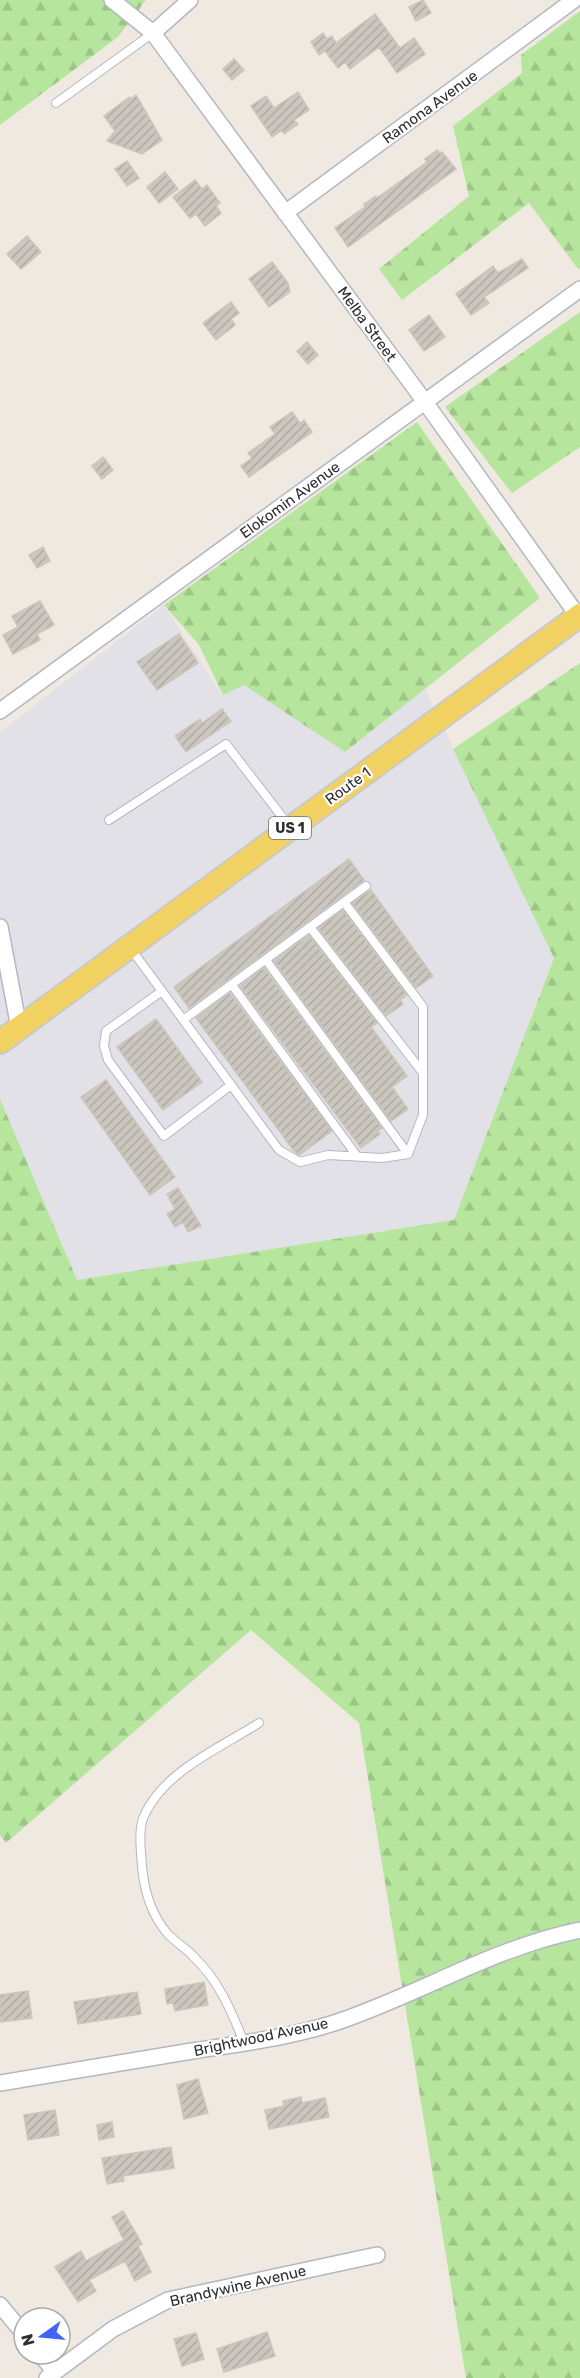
<svg xmlns="http://www.w3.org/2000/svg" width="580" height="2378" viewBox="0 0 580 2378" font-family="Rubik,sans-serif">
	<defs>
		<pattern id="forest-firs" width="22" height="20" patternUnits="userSpaceOnUse" patternTransform="scale(1.5)"><rect width="22" height="20" fill="#b6e59e"/><path d="M5 1l3.5 6h-7zM16 11l3.5 6h-7z" fill="#9dc588"/></pattern>
		<pattern id="building-hatch" width="6" height="6" patternUnits="userSpaceOnUse" patternTransform="scale(1.5)"><rect width="6" height="6" fill="#cbc7bf"/><path d="M-1 1l2-2M0 6l6-6M5 7l2-2" fill="none" stroke="#afaba4"/></pattern>
	</defs>
	<rect width="100%" height="100%" fill="#efe9e1"/>
	<path fill="#e3e1e8" d="M164,605L222,695L244,685L345,751L425,689L554,958L454,1220L76,1280L0,1099V732Z"/>
	<path fill="url(#forest-firs)" d="M0,0H146L118,37L0,125Z
		M580,11V268L578,269L529,203L402,300L379,269L469,196L453,126L522,73L521,55Z
		M580,312V447L512,493L445,407Z
		M417,422L540,598L345,752L244,685L223,695L199,645L164,605Z
		M580,663V2378H466L359,1723L251,1630L6,1843L0,1835V1099L77,1280L454,1220L554,958L453,749Z"/>
	<path fill="url(#building-hatch)" stroke="#cbc5ba" stroke-width="1.5" d="M423,0L431,13L416,21L409,7Z
		M375,14L400,48L414,38L425,54L397,73L379,47L350,69L345,62L338,68L325,51L319,55L311,42L323,33L327,39L332,36L336,43Z
		M234,59L244,70L232,80L223,69Z
		M298,92L309,110L294,120L298,124L284,134L282,130L272,137L251,106L266,96L274,108Z
		M136,95L162,140L142,154L107,141L115,131L104,116L130,97L131,99Z
		M437,150L440,153L442,152L456,169L348,247L335,228L365,207L364,204L376,196L377,198L427,162L425,159Z
		M127,161L139,178L127,186L115,169Z
		M165,172L178,189L159,203L147,187Z
		M195,180L202,189L207,185L220,203L216,206L221,213L205,226L196,214L190,218L173,197Z
		M27,236L41,252L21,269L7,254Z
		M522,259L528,268L484,297L489,303L471,315L456,294L493,266L498,273Z
		M272,262L288,283L290,292L269,307L249,279Z
		M231,302L239,313L231,319L235,325L216,340L203,323Z
		M429,315L445,337L424,351L409,330Z
		M307,342L318,355L308,364L297,351Z
		M292,412L300,423L304,420L312,432L249,477L241,466L252,458L248,453L275,434L270,427Z
		M103,457L113,470L102,479L92,466Z
		M43,547L50,561L37,568L29,555Z
		M40,601L54,625L37,634L40,640L13,654L3,635L18,627L12,616Z
		M179,634L198,663L157,690L137,662Z
		M222,709L231,721L186,752L175,736L200,719L202,723Z
		M349,859L364,880L189,1008L174,987Z
		M371,890L433,976L416,988L352,903Z
		M343,910L407,995L400,1000L403,1004L386,1016L318,928Z
		M309,935L377,1023L371,1027L407,1076L392,1087L408,1109L391,1121L274,961Z
		M264,968L382,1128L377,1131L380,1134L361,1148L240,986Z
		M230,993L332,1131L299,1155L294,1151L196,1018Z
		M156,1019L202,1082L163,1110L117,1047Z
		M106,1080L175,1177L150,1195L81,1097Z
		M178,1188L201,1226L188,1232L183,1222L175,1227L167,1214L175,1209L167,1194Z
		M204,1982L208,2005L175,2011L173,2003L167,2004L165,1989Z
		M28,1991L32,2018L0,2022V1995Z
		M137,1992L141,2014L78,2024L74,2002Z
		M198,2079L208,2113L184,2119L177,2085Z
		M301,2097L302,2103L325,2098L329,2117L269,2129L265,2110L284,2106L283,2101Z
		M55,2110L59,2135L28,2140L24,2115Z
		M112,2122L114,2137L99,2140L97,2125Z
		M171,2147L174,2168L123,2176L124,2181L107,2184L102,2158Z
		M123,2211L142,2244L138,2246L151,2272L135,2281L125,2261L89,2280L96,2291L78,2302L55,2267L81,2251L86,2261L124,2240L112,2217Z
		M267,2332L275,2356L224,2372L217,2349Z
		M196,2333L204,2359L182,2366L174,2339Z"/>
	<g fill="none" stroke-linecap="round" stroke-linejoin="round">
		<g stroke="#b4b7c1" stroke-width="10">
			<path id="lane" d="M56,103L153,33
				M109,820L226,744L290,827
				M344,902L366,886
				M310,927L423,1073
				M131,949L279,1150L300,1162L328,1155L382,1158L408,1154L423,1115V1007L344,902L183,1020
				M266,960L408,1154
				M232,985L357,1156
				M162,991L106,1031L104,1046L108,1060L164,1136L231,1085
				M244,2043C232,2012 219,1981 194,1957C186,1948 175,1942 167,1933C151,1914 144,1890 142,1866C141,1851 138,1829 144,1816C164,1771 220,1748 259,1723"/>
		</g>
		<g stroke="#b4b7c1" stroke-width="18">
			<path id="street" d="M112,0L153,33L425,402L578,616
				M153,33L190,0
				M285,213L574,0
				M0,711L580,289
				M0,927L19,1028
				M0,2083C64,2072 128,2062 192,2051C243,2043 295,2037 343,2020C423,1992 496,1947 580,1930
				M0,2305L24,2334
				M40,2354L55,2372
				M47,2378L113,2329L168,2300L377,2255"/>
		</g>
		<g stroke="#c9c9c9" stroke-width="26">
			<path id="primary" d="M0,1042L580,615"/>
		</g>
		<use href="#lane" stroke="#fff" stroke-width="8"/>
		<use href="#street" stroke="#fff" stroke-width="15"/>
		<use href="#primary" stroke="#f2d163" stroke-width="22"/>
	</g>
	<g text-anchor="middle" dominant-baseline="central" stroke-width="4.5" stroke-linejoin="round" paint-order="stroke">
		<rect fill="#fff" stroke="#6d6d6d" stroke-width="1.5" x="269" y="817" width="42" height="22" rx="4.5"/>
		<g font-size="14" font-weight="bold" fill="#2e2e2e">
			<text x="290" y="828">US 1</text>
		</g>
		<g font-size="15" fill="#2e2e2e" stroke="#fff">
			<text transform="translate(430 107) rotate(-36)">Ramona Avenue</text>
			<text transform="translate(367 324) rotate(54)">Melba Street</text>
			<text transform="translate(290 500) rotate(-36)">Elokomin Avenue</text>
			<text transform="translate(348 786) rotate(-36)">Route 1</text>
			<text transform="translate(261 2037) rotate(-12)">Brightwood Avenue</text>
			<text transform="translate(238 2286) rotate(-13)">Brandywine Avenue</text>
		</g>
	</g>
	<g transform="translate(42 2336) rotate(255)"><circle r="28" fill="#ffffff" stroke="#ababab" stroke-width="1.5"/>
	<path d="M0-4.5L10 22L0 15L-10 22Z" fill="#4264fb"/>
	<text y="-9" font-size="16" font-weight="bold" text-anchor="middle" fill="#2e2e2e">N</text>
	</g>
</svg>
